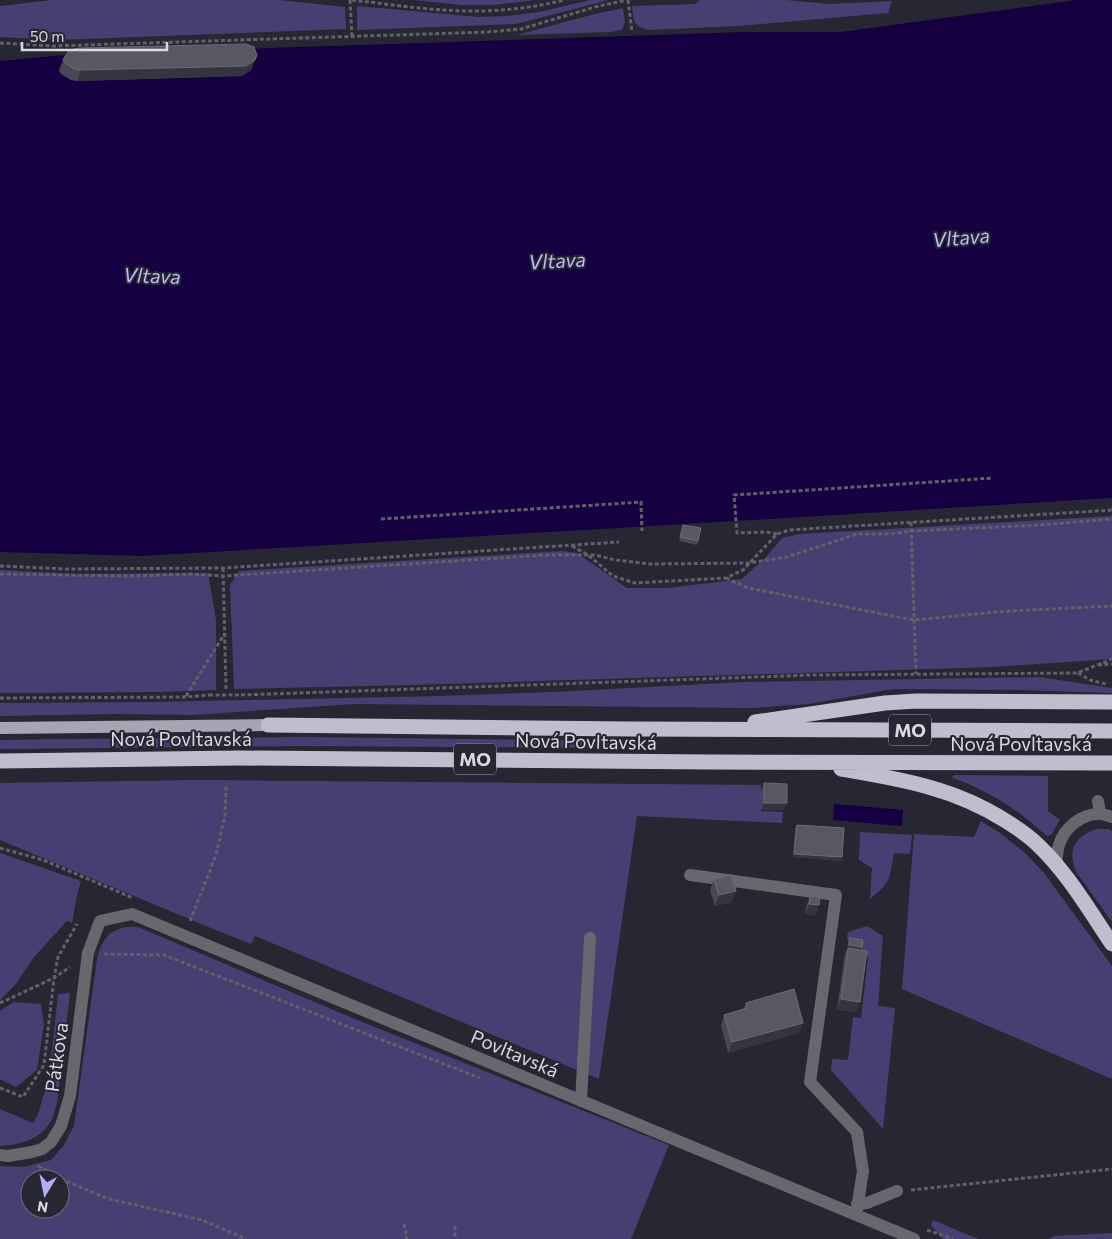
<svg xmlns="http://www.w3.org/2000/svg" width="1112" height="1239" viewBox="0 0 1112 1239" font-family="Commissioner,sans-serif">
	<rect width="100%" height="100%" fill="#272633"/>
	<path fill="#464072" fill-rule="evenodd" d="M52,0H279L345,7L346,29L57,40L0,37V6Z
		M413,0H536L494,5H462Z
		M590,0H609L516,24L357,30V6L479,17L507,16L539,12Z
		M700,0H786L829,4L892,1L888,13L738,26L648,30C632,25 634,21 632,6L695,4Z
		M623,8L625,22L622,30L611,32L517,35L591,15Z
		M1112,516V659L993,667L411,685L234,689L230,585L239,571L562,551L577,553L627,588H668L742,579L766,557L782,538L799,534Z
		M0,570L76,574L208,573L216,620V690L159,692L0,693Z
		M1039,677L1112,688V693L1020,690L893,689L809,704L752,708L354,704L193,715L118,714L0,716V703L152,702L441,696L553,692L744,682Z
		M303,737L638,741L640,745L639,747L636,748L303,746L0,749V740L61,739Z
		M954,775L1048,776V811L1060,820L1051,835L1047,836C1039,830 1031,822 1023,816C1002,800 978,787 953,778L952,777Z
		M198,780L761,785V811L783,812L782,823L637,816L599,1079L255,936L251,944L206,926L0,840V783Z
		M981,821L1000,833L1025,853L1044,873L1112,966V1079L902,989L914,834L974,837Z
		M1098,829H1108L1112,831V922L1077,873C1066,851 1075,835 1098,829Z
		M860,832L912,835L910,854L894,853C889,880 892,881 870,899L872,868L859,860Z
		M0,853L81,881L77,895L72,923L67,921L34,957L15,985L0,1000Z
		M867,926L883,936L878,1006L895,1008L883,1129L831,1070L832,1059L848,1060L853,1017L861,1018L868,957L845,955L847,949L860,951L862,944L848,941L847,937L848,932Z
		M127,927H138L350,1017L669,1145L631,1239H0V1166L24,1167L51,1160L64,1145L74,1126L97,959C102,940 107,931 127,927ZM30,1179H60V1209H30Z
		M70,993L57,1103C55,1108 54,1114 52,1119C42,1139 21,1145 0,1146V1109L33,1123L38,1114L49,1078L58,994Z
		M14,1002L41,1004L44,1024L37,1070L16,1087L0,1079V1011Z
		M933,1220L978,1239H943L931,1225Z
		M1112,1233V1239H1048L1055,1236Z"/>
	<path fill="#160042" d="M1076,0H1112V498L752,520L143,556L0,552V61L65,55L743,32H841Z
		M834,804L903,810L902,826L833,820Z"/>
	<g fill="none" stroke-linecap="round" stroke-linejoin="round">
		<path stroke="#61606c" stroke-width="3" stroke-dasharray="4 2.5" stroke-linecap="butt" d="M350,0L352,37
			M352,0C395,5 439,12 483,11C510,10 537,7 564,0
			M628,0L632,32
			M0,43L53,46L488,32L521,29L595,7L627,0
			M381,519L641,502L642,531
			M911,522L916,674
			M777,534L766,532L737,533L734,495L993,478
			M572,546L588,555L613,576L635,583L726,578L743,570L777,534L789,530L1112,510
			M0,566L66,569L223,568L619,542
			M223,568L226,689
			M0,574L129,576L191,574L223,576L547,555H595L615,560L651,564L749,563L787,557L857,534H890L911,531L1041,525L1112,519
			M726,578L748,588L914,620L1008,611L1112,606
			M1098,665L1112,664
			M1078,673L1090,680L1106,684
			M241,695L814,675L1077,673L1112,659
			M186,696L225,633
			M0,698L186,697L209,695
			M0,848L43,860L133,898
			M190,921L216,855L225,815L226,785
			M104,954L164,955L480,1078
			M0,1003L54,978L70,967
			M0,1088L23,1097L44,1065L54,978L58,957L77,924
			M38,1166L68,1182L109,1199L202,1220L246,1239
			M911,1190L1112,1169
			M404,1224L407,1239
			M455,1226V1239
			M927,1230L953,1239"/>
		<path stroke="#67676d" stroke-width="12" d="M1098,801L1100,814
			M1056,865C1057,859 1057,851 1059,845C1064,828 1082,813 1100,814C1104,814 1108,816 1112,817
			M690,875L836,895L810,1082L857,1132L863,1171L856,1215
			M581,1101L590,938
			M0,1155L8,1156L32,1152L42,1149L51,1142L61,1126L70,1096L88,953L100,921L132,914L914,1239
			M857,1204L867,1203L897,1191"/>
		<path stroke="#a6a5b3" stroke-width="12" d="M0,728L268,725"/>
		<path stroke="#bfbecf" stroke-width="15" d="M755,722L885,703L916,701L1112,702
			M268,725L631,729L1112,731
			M0,761L240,758L710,762L1112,763
			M841,769C900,779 955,788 1006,821C1017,828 1028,835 1037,844C1067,872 1089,910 1112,944"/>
		<path stroke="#61606c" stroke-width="3" stroke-dasharray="4 2.5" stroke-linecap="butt" d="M209,695H241"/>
	</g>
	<path fill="#494956" d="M257,55L251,70L242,76L77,81L71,80L61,74L59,70L65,56Z
		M683,525L698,541L697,545L679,541Z
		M764,783L784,810H761V791Z
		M797,825L842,857L841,861L793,857L795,828Z
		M714,879L732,902L715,906L710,890Z
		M810,896L815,916L805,914L806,907Z
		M850,938L861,950L856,1012L837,1010L844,959L848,949V941Z
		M746,1003L803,1023L799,1033L728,1053L721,1026L724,1015L743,1010Z"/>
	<path fill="#353441" d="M255,60L251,70L242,76L77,81L81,70Z
		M764,803H787L784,810H761Z
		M794,854L842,857L841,861L793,857Z
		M736,891L732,902L715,906L719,895Z
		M809,904L819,905L815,916L805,914Z
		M849,945L862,947L861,951L847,949Z
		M841,999L860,1002L856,1012L837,1010Z
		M803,1023L799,1033L728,1053L732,1042Z"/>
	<path fill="#585865" stroke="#6c6c78" d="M246,44L254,47L257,55L255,60L246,66L81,70L75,69L65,63L63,60L65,56L69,51L74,49L80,48Z
		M683,525L701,528L698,541L680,537Z
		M764,783L787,784V803H764Z
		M797,825L844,828L842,857L794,854Z
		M731,875L736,891L719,895L714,879Z
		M810,896L820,898L819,905L809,904Z
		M850,938L863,940L862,947L849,945Z
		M848,948L867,951L860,1002L841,999Z
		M794,989L803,1023L732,1042L724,1015L747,1008L746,1003Z"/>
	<g text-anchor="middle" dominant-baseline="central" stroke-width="4" stroke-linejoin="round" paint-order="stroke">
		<g fill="#272633" stroke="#a4a3ae" stroke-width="1">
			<rect x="889" y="714.5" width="42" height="31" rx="4"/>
			<rect x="454" y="743.5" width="42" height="31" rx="4"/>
		</g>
		<g font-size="18" font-weight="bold" fill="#d9d9e2">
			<text x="910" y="730">MO</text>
			<text x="475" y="759">MO</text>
		</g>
		<g font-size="19" fill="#d9d9e2" stroke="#272633">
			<text x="181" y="738">Nová Povltavská</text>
			<text transform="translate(586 741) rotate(1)">Nová Povltavská</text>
			<text x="1021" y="743">Nová Povltavská</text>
			<text transform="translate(515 1053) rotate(23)">Povltavská</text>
			<text transform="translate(56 1057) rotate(-82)">Pátkova</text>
		</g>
		<g font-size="20" font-style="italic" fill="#bdb9f6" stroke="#272633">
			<text transform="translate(961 237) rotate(-5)">Vltava</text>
			<text transform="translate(557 260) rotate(-3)">Vltava</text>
			<text transform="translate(152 275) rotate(2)">Vltava</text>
		</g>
	</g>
	<g transform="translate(45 1194) rotate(190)"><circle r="24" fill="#272633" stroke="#6e6e79"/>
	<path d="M0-4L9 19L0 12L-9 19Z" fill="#b3acf9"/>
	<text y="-8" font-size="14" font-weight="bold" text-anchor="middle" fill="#d9d9e2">N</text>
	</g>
	<path d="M22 42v8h145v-8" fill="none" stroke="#d9d9e2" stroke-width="2.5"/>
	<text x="30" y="42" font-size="15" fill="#d9d9e2" stroke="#272633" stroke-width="4" paint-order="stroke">50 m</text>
</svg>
